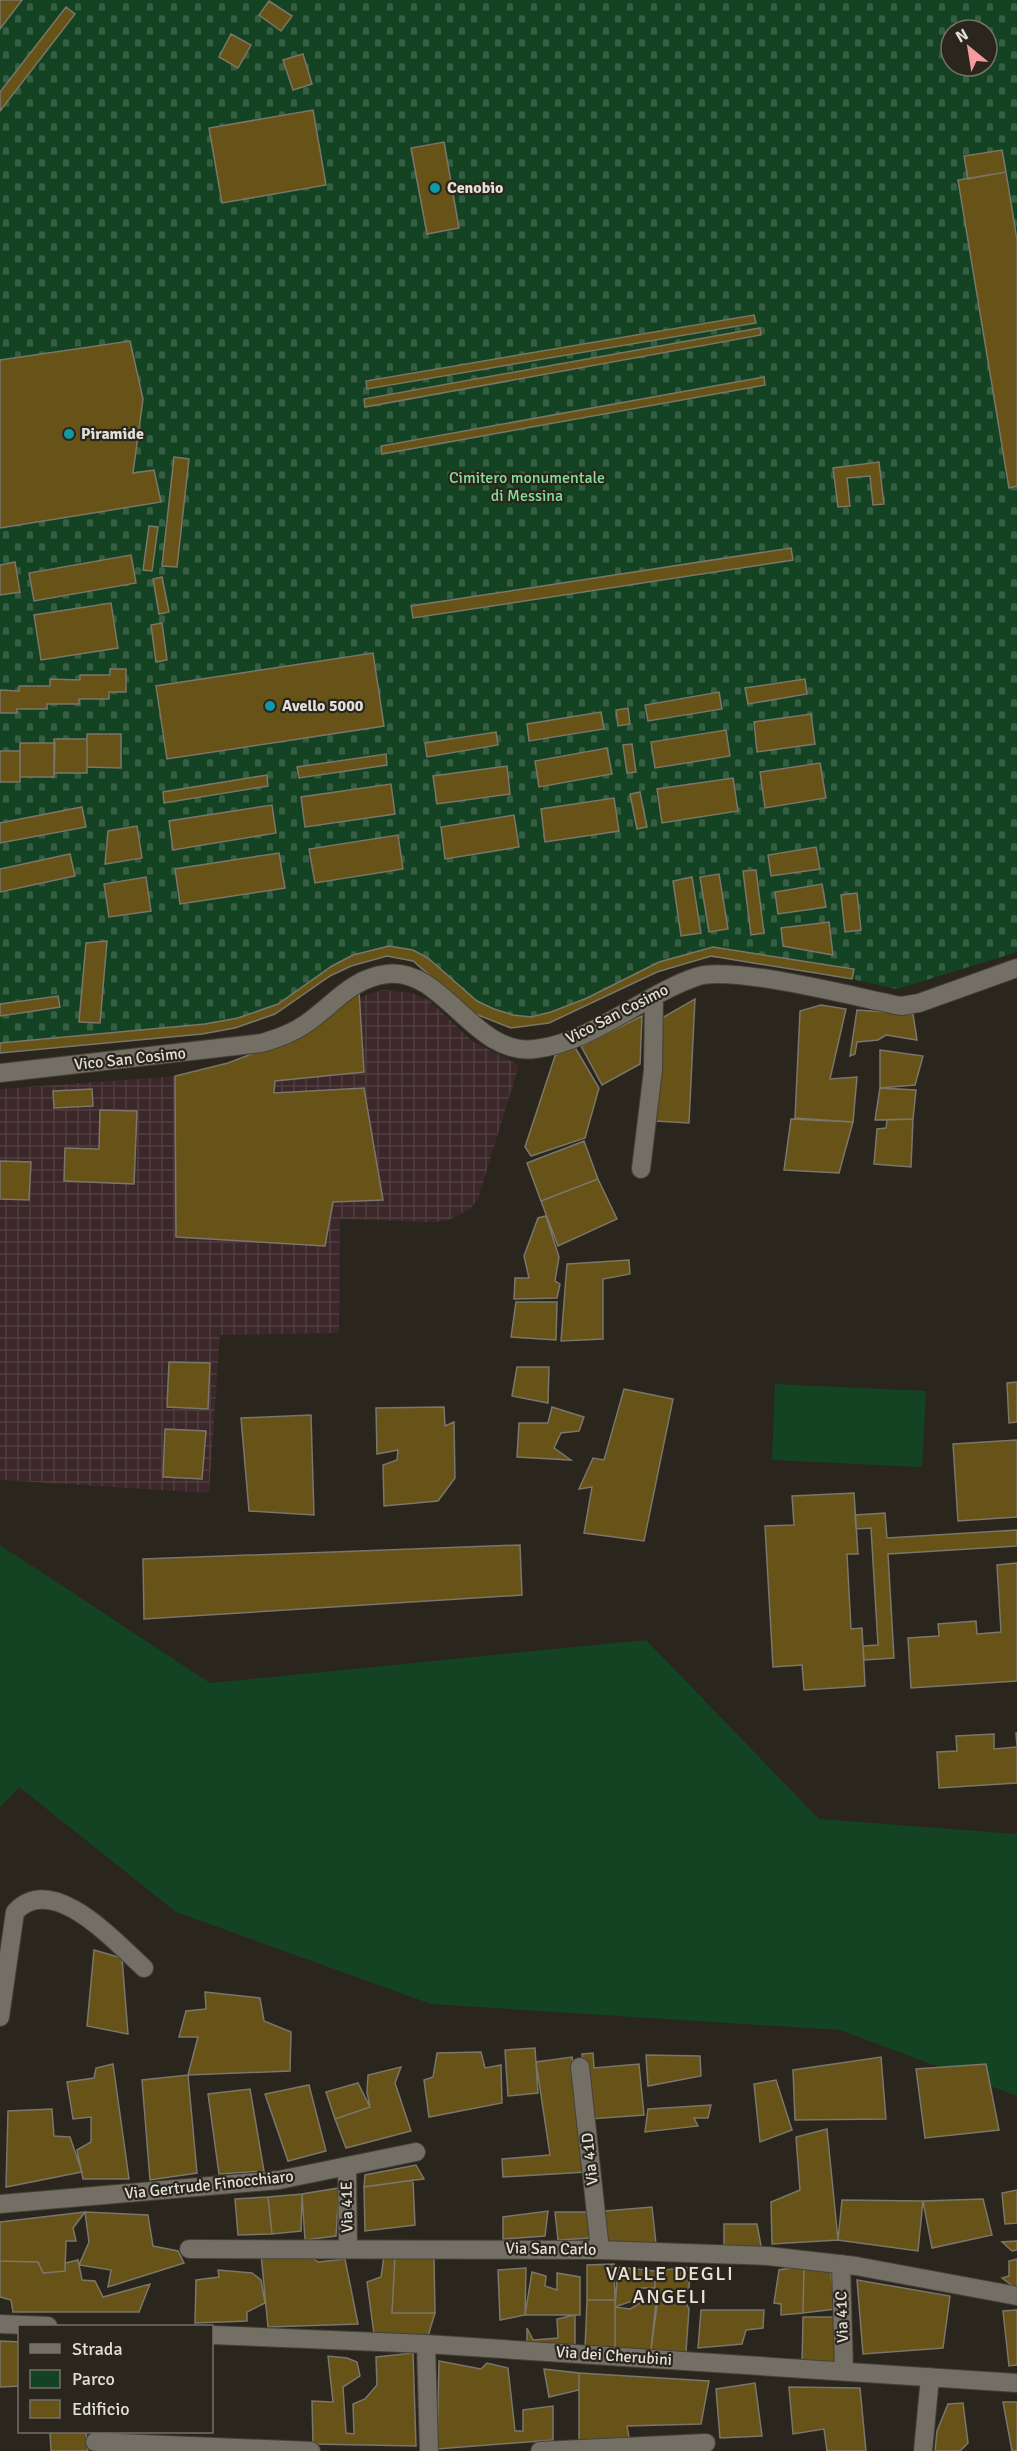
<svg xmlns="http://www.w3.org/2000/svg" width="1017" height="2451" viewBox="0 0 1017 2451" font-family="Signika,sans-serif">
	<defs>
		<pattern id="industrial-grid" width="8" height="8" patternUnits="userSpaceOnUse" patternTransform="scale(1.5)"><rect width="8" height="8" fill="#3c282a"/><path d="M0 4h8M4 0v8" fill="none" stroke="#4f3d3e"/></pattern>
		<pattern id="cemetery-stones" width="16" height="16" patternUnits="userSpaceOnUse" patternTransform="scale(1.5)"><rect width="16" height="16" fill="#144323"/><path d="M2 7V4a2 2 0 0 1 4 0v3zM10 15v-3a2 2 0 0 1 4 0v3z" fill="#365e42"/></pattern>
	</defs>
	<rect width="100%" height="100%" fill="#2a261d"/>
	<path fill="url(#industrial-grid)" d="M383,990L412,993L429,1000L472,1041L519,1065L478,1199L470,1209L447,1221L432,1222L340,1219L339,1333L220,1335L209,1493L0,1480V1089L233,1072L368,994Z"/>
	<path fill="#144323" d="M775,1384L926,1391L922,1467L772,1460Z
		M0,1545L210,1683L646,1640L819,1819L1017,1834V2096L840,2030L431,2004L176,1912L19,1787L0,1807Z"/>
	<path fill="url(#cemetery-stones)" fill-rule="evenodd" d="M0,0H1017V952L897,989L852,979L711,957L657,972L549,1023L511,1028L473,1013L413,961L387,956L351,966L330,976L275,1014L235,1028L202,1034L0,1053ZM951,30H987V66H951Z"/>
	<path fill="#675218" stroke="#7a766a" stroke-width="1.5" d="M0,0H22L0,29Z
		M269,1L292,16L281,31L259,15Z
		M66,7L75,14L0,111V92Z
		M231,34L251,45L238,68L219,57Z
		M303,54L312,84L293,90L283,60Z
		M313,110L326,185L222,203L209,128Z
		M444,142L459,228L427,234L411,148Z
		M1002,150L1006,172L968,179L964,156Z
		M1006,172L1017,240V486L1009,488L958,180Z
		M754,315L756,323L367,389L366,381Z
		M760,328L761,335L365,407L364,399Z
		M130,341L143,399L133,473L154,470L161,502L0,528V360Z
		M764,377L765,385L382,454L381,446Z
		M174,457L189,459L177,567L162,566Z
		M879,462L884,504L873,505L870,476L847,478L850,506L838,507L833,468Z
		M149,526L158,527L152,571L143,570Z
		M791,548L793,560L413,618L411,606Z
		M131,555L136,583L34,601L29,573Z
		M15,562L20,592L0,595V565Z
		M162,577L169,612L159,614L153,579Z
		M111,603L118,648L41,660L34,615Z
		M162,623L167,660L156,662L151,625Z
		M373,653L384,726L167,759L156,686Z
		M110,669H126V692H109V699H79V704H47V709H17V713H0V690L19,691V686H50V679L80,680V675H110Z
		M805,679L807,694L748,704L745,688Z
		M719,692L722,709L648,721L645,705Z
		M628,708L630,724L618,726L616,710Z
		M601,712L604,729L529,741L527,724Z
		M811,714L815,744L757,752L754,722Z
		M726,730L730,756L655,768L651,742Z
		M496,732L498,745L427,757L425,743Z
		M87,734H121V768L87,767Z
		M54,739H87V773H54Z
		M20,743H55L54,777H20Z
		M632,744L636,772L627,773L623,745Z
		M607,748L612,774L539,787L535,761Z
		M0,751H20V782H0Z
		M386,754L387,765L299,778L297,767Z
		M820,763L826,798L765,808L760,772Z
		M507,766L510,794L437,804L433,776Z
		M267,775L268,786L164,803L163,792Z
		M733,778L738,811L662,823L657,789Z
		M391,784L395,814L305,827L301,797Z
		M640,792L647,827L637,829L630,794Z
		M614,798L619,831L545,842L541,809Z
		M272,805L276,833L173,850L169,821Z
		M82,807L86,827L0,843V823Z
		M514,815L519,847L445,859L441,827Z
		M137,826L142,858L105,864L108,831Z
		M398,835L403,869L315,883L309,849Z
		M816,847L820,869L771,876L768,855Z
		M279,853L285,888L180,904L175,869Z
		M70,854L75,876L0,892V869Z
		M756,870L764,933L751,935L743,871Z
		M719,874L728,929L709,932L700,877Z
		M146,877L151,911L109,917L104,884Z
		M692,877L701,933L681,936L673,881Z
		M822,884L826,907L778,914L775,892Z
		M857,893L861,930L845,932L841,895Z
		M829,922L833,955L783,946L781,928Z
		M107,941L100,1023L79,1022L86,943Z
		M389,946L413,950L428,958L477,1001L494,1009L513,1015L531,1017L551,1012L587,998L659,962L713,947L854,969L852,979L711,956L657,972L549,1023L511,1028L473,1013L413,961L387,956L351,966L330,976L275,1014L235,1028L202,1034L0,1053V1043L205,1024L238,1018L278,1004L332,966L353,955Z
		M359,991L364,1072L275,1081L274,1093L364,1088L383,1200L333,1202L325,1246L176,1237L175,1076L228,1063L285,1041Z
		M58,996L60,1007L0,1016V1004Z
		M695,999L689,1123L656,1121L662,1018Z
		M821,1005L846,1009L830,1079L857,1077L853,1122L795,1118L800,1011Z
		M857,1010L913,1014L917,1040L886,1035L878,1040L857,1042L855,1054L850,1056Z
		M642,1016L640,1064L602,1085L581,1046Z
		M573,1044L599,1088L585,1138L531,1156L525,1147L555,1056Z
		M880,1050L923,1056L915,1085L880,1088Z
		M880,1088L916,1090L913,1119L875,1120Z
		M92,1089L93,1106L54,1108L53,1091Z
		M100,1110L137,1111L134,1184L64,1181L65,1148L99,1149Z
		M791,1119L853,1122L839,1173L784,1170Z
		M913,1119L911,1167L874,1164L877,1129L886,1128L887,1120Z
		M584,1141L598,1179L541,1201L527,1163Z
		M0,1161L31,1162L29,1200L0,1199Z
		M598,1179L617,1219L558,1246L541,1201Z
		M546,1216L559,1257L555,1281L560,1284L557,1298L514,1299L515,1278H529L524,1256L538,1218Z
		M629,1260L630,1274L603,1279V1339L561,1341L567,1264Z
		M516,1302H557L556,1340L511,1337Z
		M169,1362L210,1363L208,1409L167,1407Z
		M517,1367H549L548,1403L512,1396Z
		M1017,1382V1422L1009,1423L1007,1383Z
		M624,1389L673,1399L644,1541L584,1533L592,1487L579,1489L593,1458L604,1460Z
		M444,1407L445,1426L454,1422L455,1478L438,1501L384,1506L383,1465L397,1460L398,1450L377,1454L376,1408Z
		M552,1407L584,1417L579,1431L561,1433L554,1448L571,1460L517,1457L519,1423H548Z
		M311,1415L314,1515L249,1511L241,1418Z
		M165,1429L206,1431L202,1479L163,1477Z
		M1017,1440V1517L958,1521L953,1444Z
		M854,1493L858,1554H847L851,1629L862,1628L865,1686L804,1690L802,1665L773,1667L765,1526L794,1525L792,1496Z
		M885,1513L887,1538L1017,1530V1546L888,1554L894,1658L864,1660L863,1646L878,1645L871,1528L856,1529L855,1515Z
		M520,1545L522,1595L144,1619L143,1559Z
		M1017,1563V1681L911,1688L908,1638L939,1636L938,1624L976,1621L977,1634L1001,1632L997,1565Z
		M1016,1733H1017V1783L939,1788L937,1752L957,1751L956,1736L994,1734V1749L1017,1747Z
		M94,1950L122,1958L128,2034L87,2026Z
		M205,1992L260,1998L264,2021L291,2032L290,2071L188,2075L198,2037H179L186,2011L206,2009Z
		M535,2048L538,2093L508,2096L505,2050Z
		M481,2052L485,2068L501,2065L502,2103L429,2117L424,2080L433,2077L437,2053Z
		M593,2053L594,2068L639,2064L644,2115L590,2119L582,2054Z
		M646,2055L700,2056L701,2076L648,2086Z
		M572,2057L586,2126V2172L503,2177L502,2159L550,2155L536,2062Z
		M881,2057L886,2119L795,2120L793,2070Z
		M113,2064L129,2179H83L77,2150L91,2142V2117L73,2119L67,2082L94,2078L96,2068Z
		M986,2064L999,2130L925,2138L916,2069Z
		M401,2067L395,2083L411,2131L346,2148L335,2119L370,2107L367,2092L368,2075Z
		M188,2075L197,2173L150,2180L142,2080Z
		M776,2080L792,2130L760,2142L754,2084Z
		M358,2083L370,2107L335,2119L326,2092Z
		M309,2085L326,2151L288,2161L265,2094Z
		M250,2089L264,2171L219,2174L208,2094Z
		M711,2105L708,2118H694L698,2126L645,2132L648,2109Z
		M52,2109L54,2136L70,2137L82,2172L6,2187L8,2111Z
		M827,2129L838,2240L772,2244L771,2202L800,2190L796,2137Z
		M416,2165L424,2179L364,2187L365,2175Z
		M413,2180L415,2225L365,2231L364,2187Z
		M339,2188L336,2236L305,2240L302,2194Z
		M1017,2190V2223L1005,2224L1002,2193Z
		M302,2194L301,2231L272,2234L268,2197Z
		M268,2197L272,2234L238,2235L235,2199Z
		M983,2199L992,2235L932,2248L923,2201Z
		M842,2200L923,2201L918,2251L838,2240Z
		M652,2207L656,2244H607L605,2211Z
		M548,2211L545,2236L503,2239V2217Z
		M85,2212L73,2228L76,2241H66L65,2271L43,2273L38,2262L0,2261V2222Z
		M85,2212L148,2215L153,2246L178,2251L184,2263L108,2287L111,2270L79,2265L89,2242Z
		M555,2212H590L593,2238L558,2240Z
		M724,2224H757L762,2251H724Z
		M1017,2241V2250L1012,2251L1002,2242Z
		M261,2254L310,2256L318,2262L345,2259L358,2324L268,2327Z
		M384,2256H395L392,2313H435L428,2336L374,2334L367,2282L381,2277Z
		M395,2256L434,2257L435,2313H392Z
		M1017,2259V2289L1002,2278L1009,2276V2261Z
		M78,2260L82,2280L95,2281L103,2297L150,2284L139,2312H13L11,2300L0,2297V2261L38,2262L43,2273L65,2271V2263Z
		M614,2264L615,2300H587V2265Z
		M804,2266L803,2313L781,2315V2304L774,2303L779,2270Z
		M804,2266L830,2268L836,2309L803,2313Z
		M618,2267L655,2271V2288H639L635,2300L615,2307Z
		M690,2267L689,2291L655,2293V2271Z
		M526,2268L525,2315L500,2320L498,2270Z
		M218,2270L252,2273L261,2280L265,2303L247,2312V2321L195,2323L196,2280L219,2277Z
		M532,2272L546,2276L545,2286L557,2290V2273L580,2277V2315H525Z
		M857,2280L950,2296L943,2348L863,2354Z
		M683,2297L689,2309L686,2352L651,2350L658,2298Z
		M587,2300H615V2349H585Z
		M656,2302L651,2350L615,2349V2307L630,2309L640,2303Z
		M701,2310H764L763,2328L746,2330L742,2344L698,2348Z
		M1017,2310V2365L1009,2366L1003,2311Z
		M575,2315V2346L527,2345V2328L533,2340L558,2338L557,2319Z
		M803,2317H842L838,2366L802,2363Z
		M0,2341L20,2342V2386L0,2387Z
		M413,2353L416,2446L313,2444L312,2401L333,2402L328,2356L347,2358L357,2362L360,2376L343,2387L346,2433L354,2434L353,2404L365,2399L377,2385L376,2357Z
		M439,2361L481,2369L487,2363L508,2368L515,2431H523V2410L553,2406V2440L437,2449Z
		M544,2369L579,2373V2390L549,2397Z
		M579,2373L709,2381L701,2424L627,2426L629,2438L579,2440Z
		M755,2383L762,2436L720,2438L716,2389Z
		M789,2387L860,2388L866,2451H827L824,2429L793,2434Z
		M1003,2402H1017V2451H1012Z
		M963,2403L968,2443L960,2451H935L937,2431L948,2404Z
		M50,2432H86L88,2451H51Z"/>
	<g fill="none" stroke-linecap="round" stroke-linejoin="round">
		<g stroke="#454139" stroke-width="20">
			<path id="pedestrian" d="M580,2067L600,2250
				M189,2249L600,2250L768,2256L856,2266L1017,2296"/>
		</g>
		<g stroke="#454139" stroke-width="20">
			<path id="minor" d="M0,1073L262,1043C278,1038 293,1033 307,1023C334,1004 352,978 387,974C444,967 474,1057 535,1049C591,1043 643,995 696,977C730,964 859,998 901,1006L919,1003L1017,968
				M641,1169L653,1070L654,997
				M0,2017L15,1912C53,1871 115,1942 144,1968
				M347,2166L348,2247
				M0,2204L279,2180L416,2152
				M841,2264L844,2371
				M0,2324L48,2326
				M212,2335L426,2344L1017,2383
				M426,2344L429,2451
				M95,2442L311,2451
				M540,2451L706,2443
				M923,2451L930,2377"/>
		</g>
		<use href="#pedestrian" stroke="#746f64" stroke-width="18"/>
		<use href="#minor" stroke="#746f64" stroke-width="18"/>
	</g>
	<g fill="#0f9aa8" stroke="#2a261d" stroke-width="2">
		<circle cx="435" cy="188" r="6"/>
		<circle cx="69" cy="434" r="6"/>
		<circle cx="270" cy="706" r="6"/>
	</g>
	<g text-anchor="middle" dominant-baseline="central" stroke-width="4.5" stroke-linejoin="round" paint-order="stroke">
		<g font-size="16" font-weight="bold" fill="#e2e0d9" stroke="#2a261d" text-anchor="start">
			<text x="447" y="188">Cenobio</text>
			<text x="81" y="434">Piramide</text>
			<text x="282" y="706">Avello 5000</text>
		</g>
		<g font-size="16" fill="#85df9b" stroke="#2a261d">
			<text x="527" y="478">Cimitero monumentale<tspan x="527" dy="18">di Messina</tspan></text>
		</g>
		<g font-size="16" fill="#e2e0d9" stroke="#2a261d">
			<text transform="translate(617 1014) rotate(-27)">Vico San Cosimo</text>
			<text transform="translate(130 1059) rotate(-6)">Vico San Cosimo</text>
			<text transform="translate(590 2159) rotate(-96)">Via 41D</text>
			<text transform="translate(209 2185) rotate(-6)">Via Gertrude Finocchiaro</text>
			<text transform="translate(347 2207) rotate(-91)">Via 41E</text>
			<text transform="translate(551 2249) rotate(1)">Via San Carlo</text>
			<text transform="translate(842 2317) rotate(-92)">Via 41C</text>
			<text transform="translate(614 2356) rotate(4)">Via dei Cherubini</text>
		</g>
		<g font-size="20" letter-spacing="1.5" fill="#e8e3d6" stroke="#2a261d">
			<text x="670" y="2273">VALLE DEGLI<tspan x="670" dy="23">ANGELI</tspan></text>
		</g>
	</g>
	<rect x="18" y="2325" width="195" height="108" fill="#2a261d" stroke="#747068" stroke-width="1.5"/>
	<rect x="30" y="2344" width="30" height="9" fill="#746f64" stroke="#747068" stroke-width="1.5"/>
	<text x="72" y="2355" font-size="18" fill="#e2e0d9">Strada</text>
	<rect x="30" y="2370" width="30" height="18" fill="#144323" stroke="#747068" stroke-width="1.5"/>
	<text x="72" y="2385" font-size="18" fill="#e2e0d9">Parco</text>
	<rect x="30" y="2400" width="30" height="18" fill="#675218" stroke="#747068" stroke-width="1.5"/>
	<text x="72" y="2415" font-size="18" fill="#e2e0d9">Edificio</text>
	<g transform="translate(969 48) rotate(330)"><circle r="28" fill="#2a261d" stroke="#747068" stroke-width="1.5"/>
	<path d="M0-4.5L10 22L0 15L-10 22Z" fill="#f59b9e"/>
	<text y="-9" font-size="16" font-weight="bold" text-anchor="middle" fill="#e2e0d9">N</text>
	</g>
</svg>
